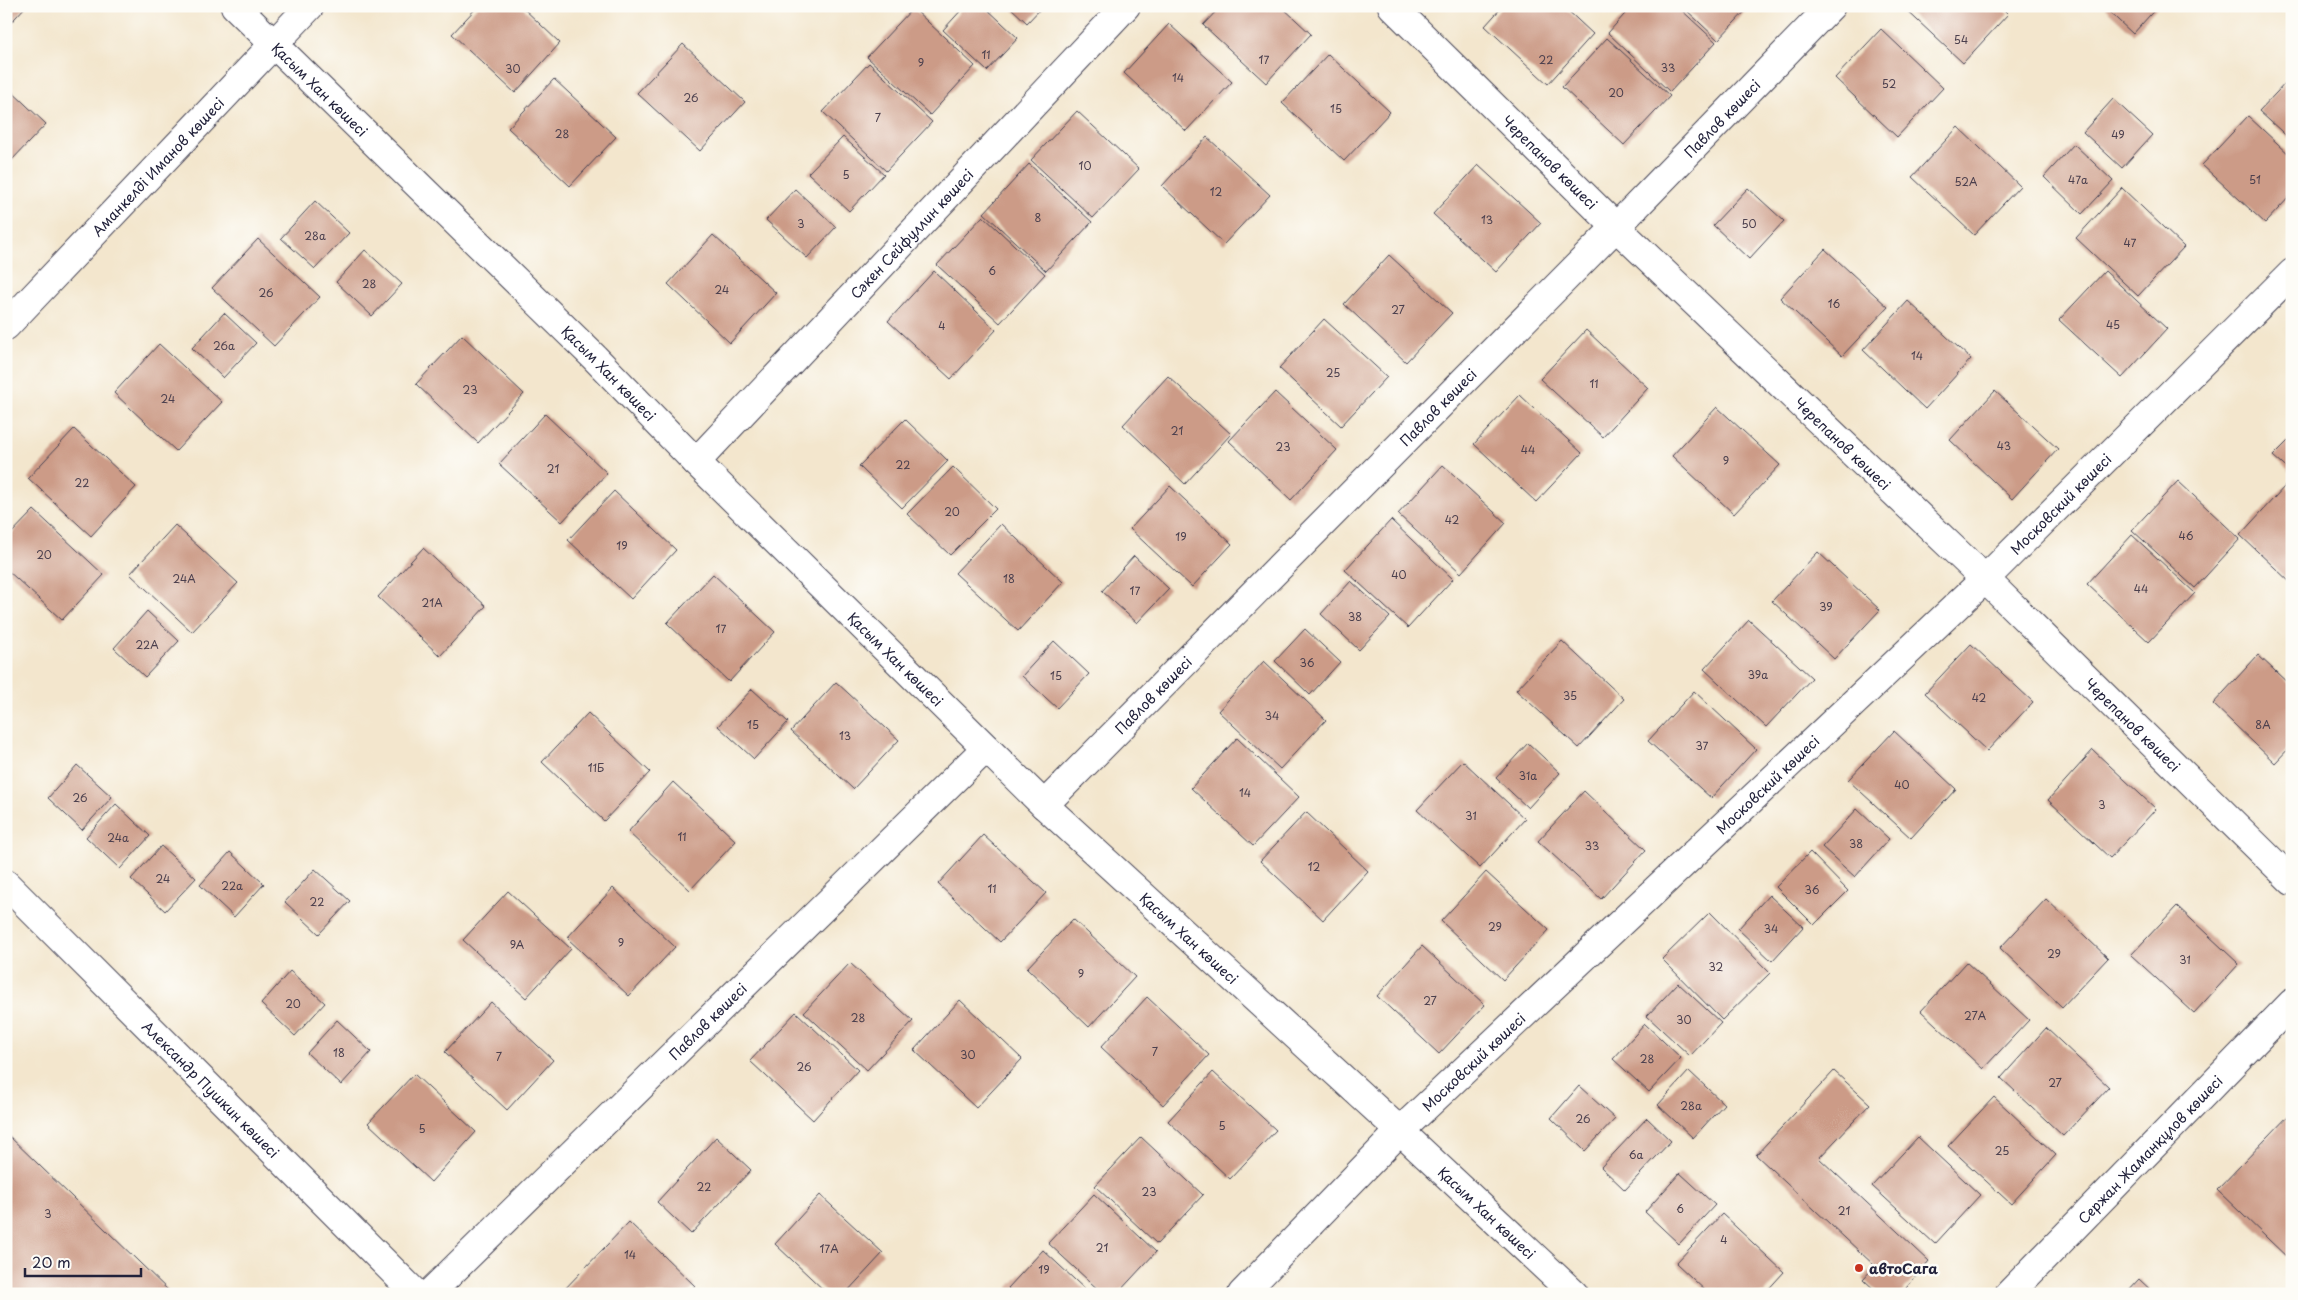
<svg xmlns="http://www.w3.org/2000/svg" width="2298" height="1300" viewBox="0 0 2298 1300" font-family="'Playpen Sans',sans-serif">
	<rect width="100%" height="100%" fill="#fdfcf7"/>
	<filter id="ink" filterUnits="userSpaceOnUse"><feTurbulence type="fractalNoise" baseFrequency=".02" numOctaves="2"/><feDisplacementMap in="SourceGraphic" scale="10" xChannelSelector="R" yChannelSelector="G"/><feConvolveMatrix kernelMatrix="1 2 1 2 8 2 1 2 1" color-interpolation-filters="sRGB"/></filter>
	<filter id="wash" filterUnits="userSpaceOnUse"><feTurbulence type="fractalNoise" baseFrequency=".0096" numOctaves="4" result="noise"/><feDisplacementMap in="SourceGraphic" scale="20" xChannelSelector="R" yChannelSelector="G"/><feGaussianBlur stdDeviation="1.12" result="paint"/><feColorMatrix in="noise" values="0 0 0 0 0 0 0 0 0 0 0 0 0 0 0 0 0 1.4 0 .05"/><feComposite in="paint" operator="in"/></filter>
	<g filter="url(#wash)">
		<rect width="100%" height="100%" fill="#f3e6cd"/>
		<g id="blocks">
			<path fill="#cc9b87" d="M6,6H26L6,28Z
				M478,6H521L560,43L515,93L452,34Z
				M965,6H984L1018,38L987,71L943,30Z
				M1009,6H1043L1027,23Z
				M1221,6H1281L1311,34L1266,83L1203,25Z
				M1503,6H1563L1593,34L1548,84L1485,26Z
				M1632,6H1677L1716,42L1670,92L1608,33Z
				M1682,6H1750L1718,40Z
				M1902,6H2000L2008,14L1963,63Z
				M2103,6H2158L2133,34Z
				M913,8L975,66L930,115L867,57Z
				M1169,24L1232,82L1186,131L1124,73Z
				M1881,29L1943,88L1897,137L1835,78Z
				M1607,38L1670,96L1624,145L1562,87Z
				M683,44L745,102L700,151L637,93Z
				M1328,54L1390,112L1344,161L1282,103Z
				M869,63L932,122L886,171L823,112Z
				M2292,76V141L2259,111Z
				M554,79L616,137L570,186L508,128Z
				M6,86L46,124L11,161L6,157Z
				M2113,99L2152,135L2122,168L2083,132Z
				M1077,111L1139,169L1093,218L1031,160Z
				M2248,116L2292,157V194L2265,223L2202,165Z
				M1958,127L2020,186L1974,235L1912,177Z
				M843,137L884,174L849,211L808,173Z
				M1207,137L1270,195L1224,244L1162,186Z
				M2074,144L2113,181L2082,214L2044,177Z
				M1029,164L1092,222L1046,271L984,213Z
				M1478,165L1541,223L1496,272L1433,214Z
				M1748,188L1784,221L1749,259L1713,225Z
				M2122,188L2184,247L2138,296L2076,238Z
				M795,189L836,227L807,258L766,220Z
				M315,201L349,233L315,269L281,238Z
				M983,216L1045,274L1000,323L937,265Z
				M713,235L776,293L730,343L668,284Z
				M258,239L320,297L274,346L212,288Z
				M1825,249L1888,307L1842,356L1780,298Z
				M365,250L402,284L372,316L336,282Z
				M1389,255L1452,313L1406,362L1344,304Z
				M934,271L996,330L951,379L888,321Z
				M2105,271L2167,329L2122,378L2059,320Z
				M1908,301L1971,359L1925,409L1863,350Z
				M224,313L256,343L223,378L192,348Z
				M1324,319L1387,377L1341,426L1279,368Z
				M1586,330L1648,388L1603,437L1540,379Z
				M462,335L524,394L478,443L416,384Z
				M159,344L222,402L176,451L114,393Z
				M1168,376L1231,434L1185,484L1123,425Z
				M1995,391L2058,449L2012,499L1950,440Z
				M1275,392L1337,450L1291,500L1229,441Z
				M1520,395L1582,453L1536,502L1474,444Z
				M1717,407L1780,465L1734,514L1672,456Z
				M545,414L607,473L562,522L499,464Z
				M905,419L948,461L902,508L859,466Z
				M74,429L136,487L91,536L28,478Z
				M2292,437V473L2273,456Z
				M1443,465L1506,523L1461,573L1398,514Z
				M953,467L996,509L950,555L907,514Z
				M2178,481L2240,539L2195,588L2132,530Z
				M1170,486L1232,544L1192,587L1130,529Z
				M2285,486L2292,492V584L2240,535Z
				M614,491L676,550L631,599L568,540Z
				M34,510L104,575L62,620L6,569V539Z
				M1391,520L1453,579L1408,628L1345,570Z
				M1001,524L1063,582L1018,631L955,573Z
				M175,525L238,583L192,632L130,574Z
				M2132,535L2195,593L2149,642L2087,584Z
				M423,548L486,606L440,656L378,597Z
				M1818,552L1880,610L1834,659L1772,601Z
				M1134,556L1169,589L1137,623L1102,591Z
				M713,574L775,632L729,682L667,623Z
				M1351,581L1390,617L1359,650L1321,614Z
				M147,611L179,641L145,677L114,648Z
				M1749,620L1812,678L1766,727L1704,669Z
				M1305,629L1340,662L1310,695L1275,661Z
				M1054,641L1089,674L1057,708L1022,676Z
				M1562,641L1624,699L1579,748L1516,690Z
				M1971,644L2033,702L1987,751L1925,693Z
				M2258,655L2292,687V745L2275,763L2213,704Z
				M1264,661L1326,720L1280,769L1218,711Z
				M836,682L899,740L853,789L791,731Z
				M752,689L788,722L754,759L718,726Z
				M1694,691L1756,749L1711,798L1648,741Z
				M588,713L650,772L604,821L542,762Z
				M1894,731L1956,789L1911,838L1848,780Z
				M1237,738L1299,797L1253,846L1191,788Z
				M1528,743L1560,773L1528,808L1496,778Z
				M2093,750L2156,809L2110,858L2048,800Z
				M1463,761L1525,819L1480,868L1417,810Z
				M77,765L112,797L82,830L48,798Z
				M673,782L736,841L690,890L628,832Z
				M1584,791L1646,850L1601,899L1538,841Z
				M116,804L150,836L120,869L86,837Z
				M1857,809L1889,839L1855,877L1822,847Z
				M1306,812L1368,871L1323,920L1260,861Z
				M983,835L1046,893L1000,942L938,884Z
				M161,846L196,878L165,911L131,879Z
				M230,852L264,884L234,917L200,885Z
				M1810,852L1848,891L1814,925L1776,887Z
				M315,869L350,901L319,934L285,902Z
				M1486,872L1549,930L1503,980L1441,921Z
				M613,888L675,947L629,996L567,938Z
				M508,891L571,949L526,998L463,940Z
				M1769,895L1803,927L1772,961L1738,929Z
				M2046,899L2108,958L2062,1007L2000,948Z
				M2177,906L2239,964L2194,1013L2131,955Z
				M1710,912L1770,973L1722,1020L1662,959Z
				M1073,919L1135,977L1089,1027L1027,968Z
				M1422,946L1485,1005L1439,1054L1377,996Z
				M1966,962L2029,1020L1983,1069L1921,1011Z
				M850,963L913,1021L867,1070L804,1012Z
				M290,971L325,1003L295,1036L261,1004Z
				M1678,983L1721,1023L1690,1056L1647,1016Z
				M1147,997L1209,1055L1163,1105L1101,1047Z
				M960,1000L1022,1059L976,1108L914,1050Z
				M491,1002L553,1060L507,1110L445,1052Z
				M796,1012L858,1070L813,1120L750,1061Z
				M337,1020L371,1052L341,1085L307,1053Z
				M1645,1024L1681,1058L1649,1092L1613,1059Z
				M2046,1028L2109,1087L2063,1136L2001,1078Z
				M1689,1071L1724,1104L1693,1138L1658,1105Z
				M1834,1071L1870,1104L1819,1158L1929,1261L1901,1294H1879L1863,1279L1875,1266L1756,1155Z
				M1213,1072L1276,1130L1230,1179L1168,1121Z
				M414,1074L476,1132L431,1182L368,1123Z
				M1579,1086L1615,1119L1585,1151L1551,1118Z
				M1994,1097L2056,1155L2011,1204L1948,1146Z
				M2292,1112V1262L2217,1190Z
				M1647,1118L1671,1141L1625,1190L1601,1167Z
				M6,1133L172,1294H6Z
				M716,1137L751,1170L691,1234L657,1202Z
				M1141,1137L1203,1195L1157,1244L1095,1186Z
				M1918,1137L1980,1195L1935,1244L1872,1186Z
				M1680,1173L1715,1205L1679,1244L1645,1212Z
				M1094,1194L1156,1252L1117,1294H1103L1048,1243Z
				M820,1195L883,1253L845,1294H828L775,1244Z
				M1722,1214L1784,1272L1764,1294H1709L1676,1263Z
				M629,1222L695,1286L688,1294H560Z
				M1043,1250L1090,1294H1014L1008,1288Z
				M2139,1279L2155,1294H2125Z"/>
		</g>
	</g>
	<g filter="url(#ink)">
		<use href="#blocks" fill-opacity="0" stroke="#413f51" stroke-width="1"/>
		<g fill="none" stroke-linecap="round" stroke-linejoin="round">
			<g stroke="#413f51" stroke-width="30">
				<g id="minor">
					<path id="s1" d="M235,6L594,357L696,462L1044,805L1400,1131L1574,1294"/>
					<path id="s2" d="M1392,6L1616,227L1985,579L2292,881"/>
					<path id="s3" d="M696,462L1126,6"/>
					<path id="s4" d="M1044,805L1616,227L1831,6"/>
					<path id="s5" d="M6,884L416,1294"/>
					<path id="s6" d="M429,1294L986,748"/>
					<path id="s7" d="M1242,1294L1400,1131L1985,579L2292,273"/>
					<path id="s8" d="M2009,1294L2292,1003"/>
				</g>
			</g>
			<g stroke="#413f51" stroke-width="30">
				<g id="secondary">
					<path id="s9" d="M6,326L310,6"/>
				</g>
			</g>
			<use href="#minor" stroke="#fff" stroke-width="28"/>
			<use href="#secondary" stroke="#fff" stroke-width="28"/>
		</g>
	</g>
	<circle fill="#c8321e" stroke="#fdfcf7" stroke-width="2" cx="1859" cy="1268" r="5"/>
	<g text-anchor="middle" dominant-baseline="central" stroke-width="5" stroke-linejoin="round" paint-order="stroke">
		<g font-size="11" fill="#4c404e">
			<text x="1961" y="39">54</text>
			<text x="986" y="54">11</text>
			<text x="1264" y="59">17</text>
			<text x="1546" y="59">22</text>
			<text x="921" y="62">9</text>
			<text x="1668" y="67">33</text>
			<text x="513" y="68">30</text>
			<text x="1178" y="77">14</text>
			<text x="1889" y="83">52</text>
			<text x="1616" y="92">20</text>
			<text x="691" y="97">26</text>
			<text x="1336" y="108">15</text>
			<text x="878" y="117">7</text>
			<text x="562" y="133">28</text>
			<text x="2118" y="134">49</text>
			<text x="1085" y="165">10</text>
			<text x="846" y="174">5</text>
			<text x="2078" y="179">47а</text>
			<text x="2255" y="179">51</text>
			<text x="1966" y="181">52А</text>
			<text x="1216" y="191">12</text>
			<text x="1038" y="217">8</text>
			<text x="1487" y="219">13</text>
			<text x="801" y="223">3</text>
			<text x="1749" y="223">50</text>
			<text x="315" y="235">28а</text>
			<text x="2130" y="242">47</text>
			<text x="992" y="270">6</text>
			<text x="369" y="283">28</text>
			<text x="722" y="289">24</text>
			<text x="266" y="292">26</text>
			<text x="1834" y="303">16</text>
			<text x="1398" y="309">27</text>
			<text x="2113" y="324">45</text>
			<text x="942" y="325">4</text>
			<text x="224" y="345">26а</text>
			<text x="1917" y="355">14</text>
			<text x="1333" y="372">25</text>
			<text x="1594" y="383">11</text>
			<text x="470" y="389">23</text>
			<text x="168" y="398">24</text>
			<text x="1177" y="430">21</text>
			<text x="2004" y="445">43</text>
			<text x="1283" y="446">23</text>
			<text x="1528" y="449">44</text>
			<text x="1726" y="460">9</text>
			<text x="903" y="464">22</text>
			<text x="553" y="468">21</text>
			<text x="82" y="482">22</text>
			<text x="952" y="511">20</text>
			<text x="1452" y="519">42</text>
			<text x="2186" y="535">46</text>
			<text x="1181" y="536">19</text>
			<text x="622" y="545">19</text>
			<text x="44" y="554">20</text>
			<text x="1399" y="574">40</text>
			<text x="184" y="578">24А</text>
			<text x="1009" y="578">18</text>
			<text x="2141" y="588">44</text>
			<text x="1135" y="590">17</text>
			<text x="432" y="602">21А</text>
			<text x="1826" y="606">39</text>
			<text x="1355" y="616">38</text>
			<text x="721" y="628">17</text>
			<text x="147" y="644">22А</text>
			<text x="1307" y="662">36</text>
			<text x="1758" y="674">39а</text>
			<text x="1056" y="675">15</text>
			<text x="1570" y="695">35</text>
			<text x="1979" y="697">42</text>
			<text x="1272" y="715">34</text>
			<text x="753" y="724">15</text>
			<text x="2263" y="724">8А</text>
			<text x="845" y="735">13</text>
			<text x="1702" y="745">37</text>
			<text x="596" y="767">11Б</text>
			<text x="1528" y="775">31а</text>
			<text x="1902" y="784">40</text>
			<text x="1245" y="792">14</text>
			<text x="80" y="797">26</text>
			<text x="2102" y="804">3</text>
			<text x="1471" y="815">31</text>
			<text x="682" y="836">11</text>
			<text x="118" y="837">24а</text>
			<text x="1856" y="843">38</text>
			<text x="1592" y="845">33</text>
			<text x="1314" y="866">12</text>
			<text x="163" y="878">24</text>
			<text x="232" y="885">22а</text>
			<text x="992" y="888">11</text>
			<text x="1812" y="889">36</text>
			<text x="317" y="901">22</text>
			<text x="1495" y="926">29</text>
			<text x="1771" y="928">34</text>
			<text x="621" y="942">9</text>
			<text x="517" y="944">9А</text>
			<text x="2054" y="953">29</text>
			<text x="2185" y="959">31</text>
			<text x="1716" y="966">32</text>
			<text x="1081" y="973">9</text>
			<text x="1430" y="1000">27</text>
			<text x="293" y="1003">20</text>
			<text x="1975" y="1015">27А</text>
			<text x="858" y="1017">28</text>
			<text x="1684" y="1019">30</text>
			<text x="1155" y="1051">7</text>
			<text x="339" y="1052">18</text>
			<text x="968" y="1054">30</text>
			<text x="499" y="1056">7</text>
			<text x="1647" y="1058">28</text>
			<text x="804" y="1066">26</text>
			<text x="2055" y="1082">27</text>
			<text x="1691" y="1105">28а</text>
			<text x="1583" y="1118">26</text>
			<text x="1222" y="1125">5</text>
			<text x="422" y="1128">5</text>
			<text x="2002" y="1150">25</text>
			<text x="1636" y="1154">6а</text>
			<text x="704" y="1186">22</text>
			<text x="1149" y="1191">23</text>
			<text x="1680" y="1208">6</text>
			<text x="1844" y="1210">21</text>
			<text x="48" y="1213">3</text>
			<text x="1724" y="1239">4</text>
			<text x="1102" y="1247">21</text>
			<text x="829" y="1248">17А</text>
			<text x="630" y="1254">14</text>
			<text x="1044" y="1269">19</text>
		</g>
		<g font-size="14" fill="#22223b" stroke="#fdfcf7">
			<text stroke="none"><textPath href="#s1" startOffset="119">Қасым Хан көшесі</textPath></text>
			<text stroke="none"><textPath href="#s4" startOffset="965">Павлов көшесі</textPath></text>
			<text stroke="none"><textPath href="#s2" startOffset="222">Черепанов көшесі</textPath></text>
			<text stroke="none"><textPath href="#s9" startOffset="220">Аманкелді Иманов көшесі</textPath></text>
			<text stroke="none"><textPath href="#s3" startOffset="314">Сәкен Сейфуллин көшесі</textPath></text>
			<text stroke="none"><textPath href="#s1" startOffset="524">Қасым Хан көшесі</textPath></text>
			<text stroke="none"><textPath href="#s4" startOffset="560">Павлов көшесі</textPath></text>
			<text stroke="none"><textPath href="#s2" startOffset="628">Черепанов көшесі</textPath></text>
			<text stroke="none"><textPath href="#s7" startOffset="1138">Московский көшесі</textPath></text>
			<text stroke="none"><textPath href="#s1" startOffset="929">Қасым Хан көшесі</textPath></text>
			<text stroke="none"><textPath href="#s4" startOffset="155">Павлов көшесі</textPath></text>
			<text stroke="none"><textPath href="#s2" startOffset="1032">Черепанов көшесі</textPath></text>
			<text stroke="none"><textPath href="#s7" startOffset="732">Московский көшесі</textPath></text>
			<text stroke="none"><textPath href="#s1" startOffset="1334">Қасым Хан көшесі</textPath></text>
			<text stroke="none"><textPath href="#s6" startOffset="390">Павлов көшесі</textPath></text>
			<text stroke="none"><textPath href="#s7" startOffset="328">Московский көшесі</textPath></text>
			<text stroke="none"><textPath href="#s5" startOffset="290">Александр Пушкин көшесі</textPath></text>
			<text stroke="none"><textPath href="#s8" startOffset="202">Сержан Жаманқұлов көшесі</textPath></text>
			<text stroke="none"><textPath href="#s1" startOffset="1739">Қасым Хан көшесі</textPath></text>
		</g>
		<g font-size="14" font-weight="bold" fill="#22223b" stroke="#fdfcf7" text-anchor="start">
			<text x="1869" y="1268">автоСага</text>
		</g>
	</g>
	<rect width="2298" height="1300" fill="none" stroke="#fdfcf7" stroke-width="25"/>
	<path d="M25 1268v8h116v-8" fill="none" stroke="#22223b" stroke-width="2.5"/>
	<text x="32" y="1268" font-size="15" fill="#22223b" stroke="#fdfcf7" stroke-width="4" paint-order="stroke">20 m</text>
</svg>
